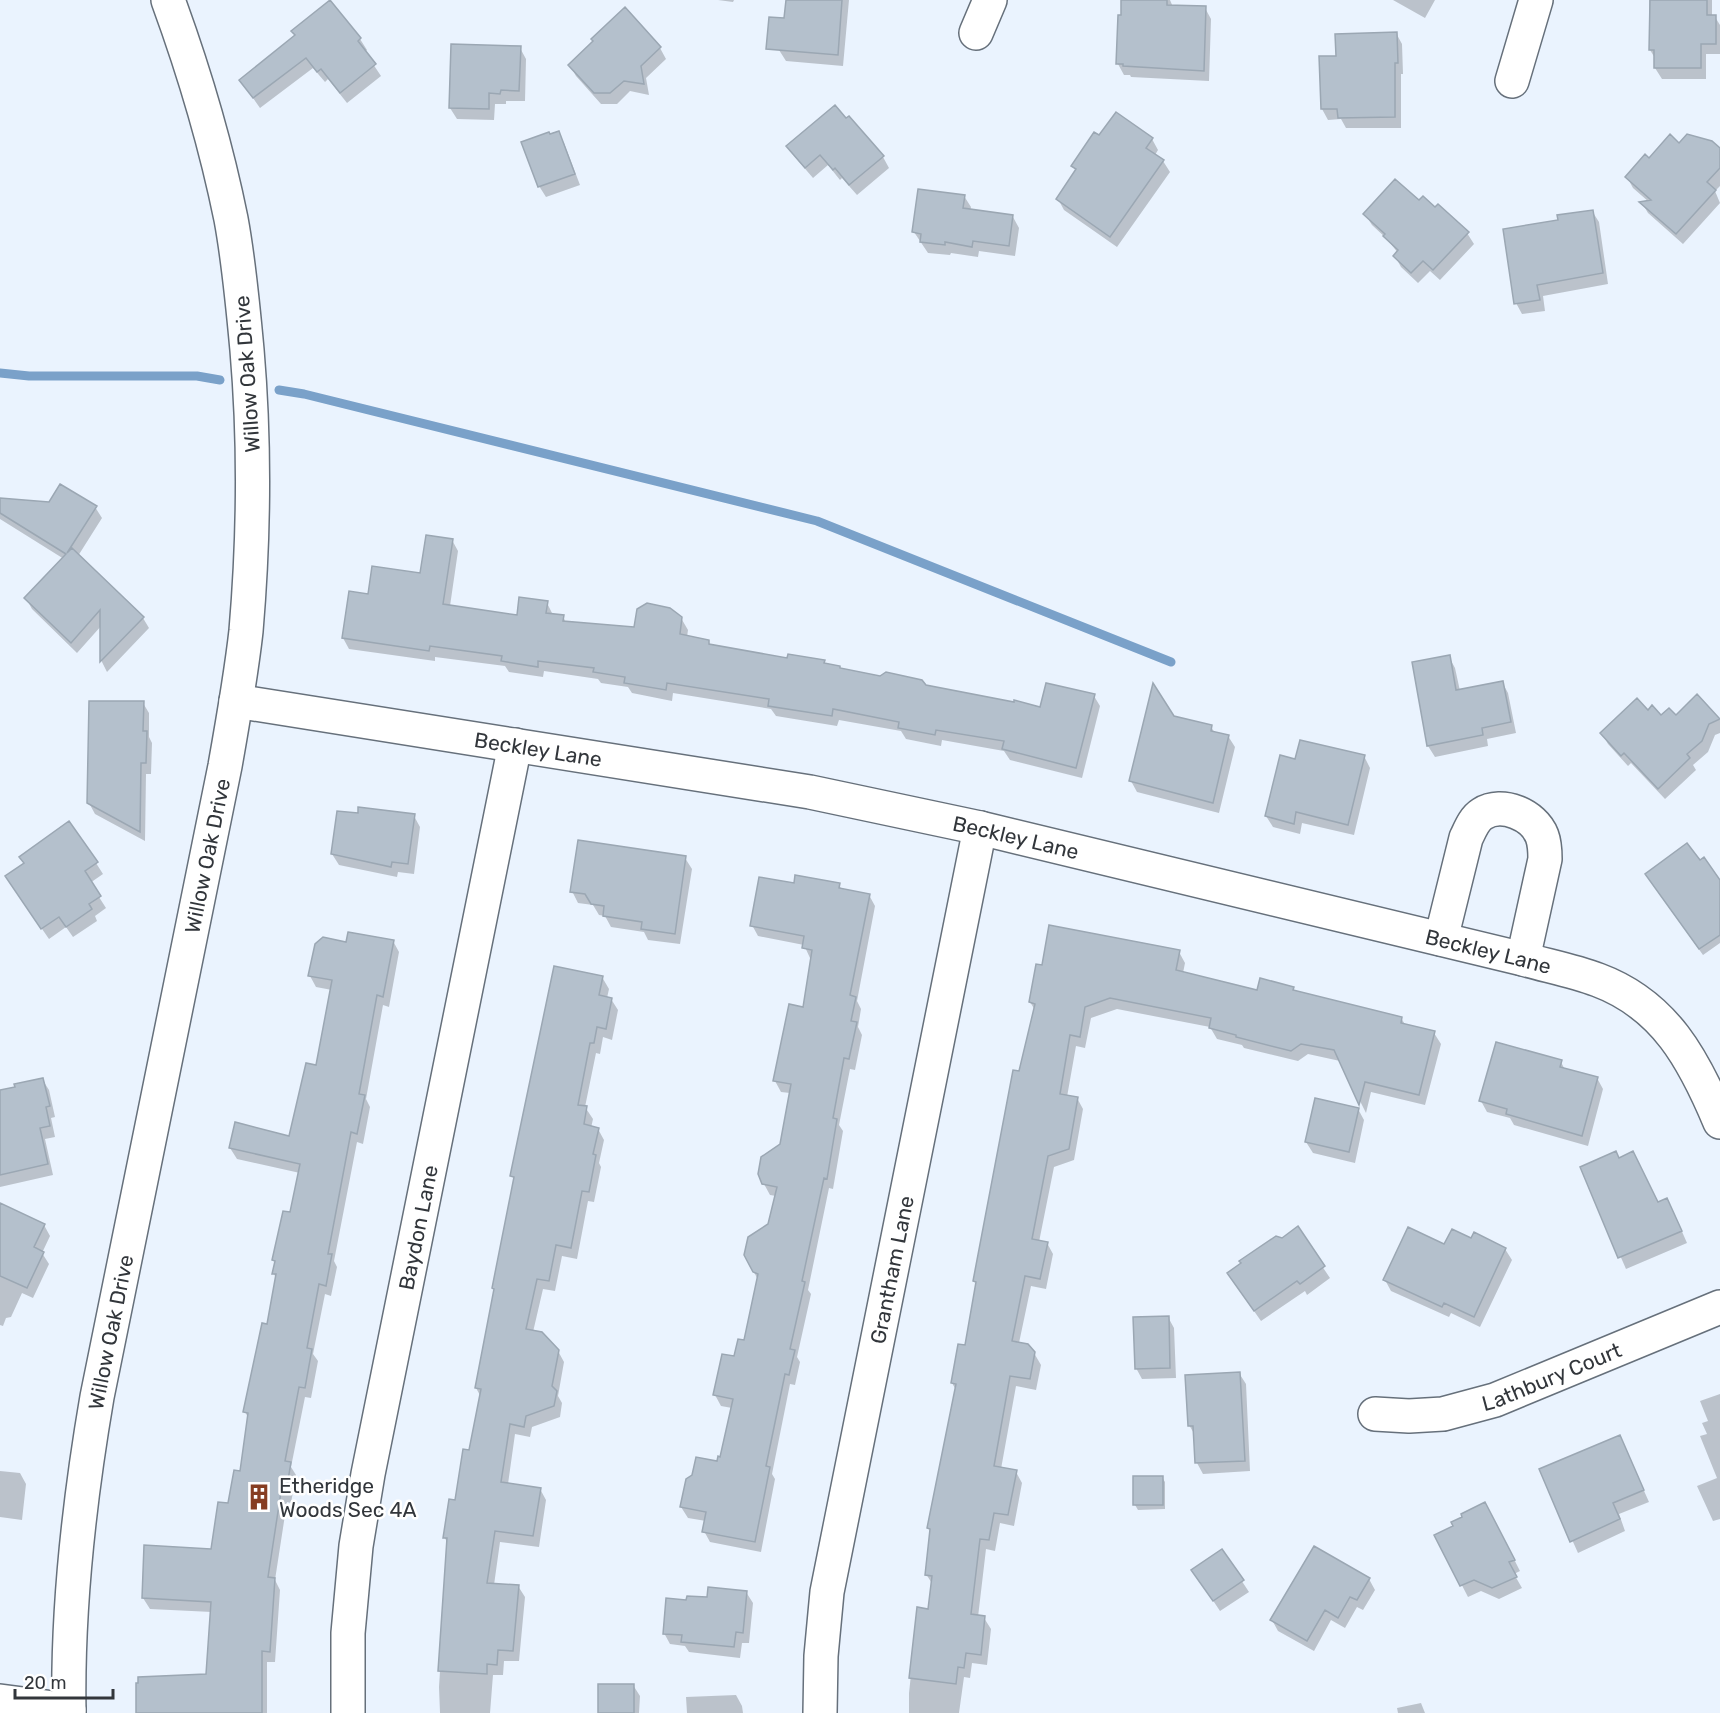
<svg xmlns="http://www.w3.org/2000/svg" width="1720" height="1713" viewBox="0 0 1720 1713" font-family="Rubik,sans-serif">
	<rect width="100%" height="100%" fill="#eaf3fe"/>
	<path fill="#0003" d="M718,0H734L733,2Z
		M794,0H849L843,66L786,61L779,50Z
		M1123,0H1170L1173,7L1205,8L1211,19L1209,81L1131,77L1130,75H1124L1118,64Z
		M1393,0H1435L1425,18Z
		M1649,0H1712V17H1715L1720,25V54H1706V79H1662L1655,68V58L1650,50Z
		M331,2L360,39L367,50L365,52L381,76L347,103L328,79L325,82L313,68L260,108L241,81L296,36Z
		M1396,33L1402,44L1403,74H1401V128H1346L1341,119L1328,120L1322,109L1337,57Z
		M520,48L526,59L525,101H506V104H495L494,120L457,119L450,108Z
		M660,48L666,59L646,78L649,95L630,91L617,104H601L576,76L570,65Z
		M849,118L883,157L889,168L857,195L842,178L840,180L828,165L813,178L795,157L788,146Z
		M558,132L564,143L580,185L546,197L539,186L550,136Z
		M1099,138L1152,139L1158,150L1155,155L1163,161L1170,172L1117,247L1064,210L1058,199L1076,172L1073,166Z
		M1679,145L1720,150V186L1715,191L1720,203L1683,244L1648,213L1642,203L1649,202L1633,188L1627,177L1649,160Z
		M964,196L971,207L970,211L1013,217L1019,228L1015,256L979,251L978,257L951,253L950,255L928,253L914,232Z
		M1592,211L1599,222L1608,284L1543,296L1545,311L1522,314L1516,303L1560,221Z
		M1365,214L1467,233L1474,244L1440,280L1430,271L1418,283L1401,267L1395,256L1398,253L1387,239L1372,225Z
		M0,500L95,507L102,518L78,556L143,618L149,628L107,672L102,662V625L77,653L32,609L26,598L64,559L0,519Z
		M452,540L458,551L450,606L518,617L547,603L553,615L563,617L566,622L635,629L681,618L688,630L687,637L708,641L711,646L788,659L824,661L826,665L840,670L1041,709L1094,696L1100,706L1082,778L1010,760L1004,751L942,740L941,746L906,739L901,731L839,720L837,726L776,716L771,709L673,693L672,701L632,693L628,687L601,683L598,679L544,671L543,677L509,672L505,666L435,657V661L349,649L343,638L369,595L421,574Z
		M1449,657L1455,668L1460,691L1502,682L1508,693L1516,733L1487,739L1488,746L1435,757L1428,746Z
		M1697,696L1720,720V733L1715,735L1708,752L1693,765L1696,770L1665,799L1631,763L1628,766L1608,744L1602,733L1648,712L1661,717H1676Z
		M143,703L149,713V737L152,743L151,774H146L145,841L95,814L89,803Z
		M1211,727L1215,733L1228,736L1235,747L1219,813L1137,792L1131,781Z
		M1364,756L1370,768L1354,835L1302,823L1300,834L1273,827L1266,816L1296,761Z
		M414,816L420,827L414,874L398,872L397,877L339,865L332,854Z
		M685,858L692,869L680,944L648,940L644,932L611,927L605,916L599,915L593,905L578,903L572,891Z
		M1699,862L1720,882V943L1703,955L1653,885Z
		M96,863L103,874L90,883L106,908L95,916L97,921L73,937L66,927L49,939L13,887Z
		M795,885H839L842,890L869,895L875,906L857,1001L861,1009L858,1027L862,1035L855,1070L850,1069L839,1125L843,1131L833,1189L829,1188L808,1290L811,1294L797,1357L800,1362L795,1385L790,1384L772,1474L775,1479L761,1552L710,1542L704,1531L706,1521L688,1518L681,1507L722,1459L732,1408L721,1406L715,1395L745,1342L758,1280L754,1272L770,1225L776,1196L770,1195L764,1184L781,1145L790,1093L781,1092L775,1081L804,1009L812,959L810,958L804,945L758,936L752,925Z
		M393,941L399,952L389,1007L383,1005L366,1099L370,1107L363,1144L357,1142L334,1261L337,1267L331,1296L325,1294L313,1354L318,1361L311,1398L305,1397L291,1467L296,1475L291,1503L287,1502L275,1580L280,1590L275,1662H267V1713H138L208,1676L212,1612L150,1609L143,1598L213,1550L242,1473L249,1419L245,1412L268,1325L276,1278L274,1274L276,1264L274,1260L291,1214L300,1173L237,1159L230,1148L291,1138L317,1066L332,990L316,987L310,976L347,943Z
		M1179,952L1185,963L1183,973L1259,991L1293,988L1296,992L1401,1018L1406,1026L1434,1033L1441,1044L1425,1105L1371,1092L1366,1113L1340,1061L1308,1054L1298,1061L1244,1048L1242,1045L1217,1039L1210,1027L1117,1009L1091,1018L1085,1048L1076,1046L1067,1097L1077,1098L1083,1109L1074,1160L1054,1167L1039,1242L1047,1243L1053,1254L1046,1289L1031,1286L1019,1343L1034,1353L1041,1365L1036,1390L1016,1386L1001,1469L1016,1472L1022,1483L1014,1526L1000,1523L995,1551L986,1549L978,1617L984,1618L991,1629L987,1665L972,1663L970,1678L964,1677L959,1713H909V1693L918,1609L929,1610L933,1585L926,1574L932,1533L929,1528L956,1390L952,1383L966,1347L977,1285L975,1281L1035,1010L1030,1002Z
		M602,977L609,989L607,998L611,999L618,1010L612,1040L603,1037L600,1054L596,1053L585,1107L593,1119L591,1128L598,1129L604,1140L599,1163L601,1167L594,1202L588,1201L577,1259L562,1256L555,1291L543,1289L533,1332L558,1351L564,1362L558,1396L562,1403L560,1417L532,1427L530,1437L515,1434L508,1484L540,1489L546,1500L539,1547L500,1542L494,1585L518,1586L525,1597L519,1661H504L503,1675H493L490,1713H440L439,1687L448,1543L444,1537L457,1502L470,1452L481,1397L476,1388L495,1292L493,1288L515,1181L512,1176Z
		M1561,1062L1565,1070L1597,1078L1603,1089L1588,1146L1514,1125L1510,1118L1487,1112L1481,1101Z
		M42,1079L49,1090L55,1117L51,1118L55,1137L45,1139L53,1175L0,1187V1091Z
		M1358,1109L1364,1120L1355,1163L1313,1153L1306,1142Z
		M1619,1159L1646,1179L1658,1204L1673,1211L1687,1243L1626,1269L1582,1168Z
		M0,1204L44,1225L50,1236L42,1253L49,1264L33,1298L22,1293L11,1317L6,1318L3,1326L0,1325Z
		M1297,1229L1330,1278L1307,1295L1305,1291L1261,1321L1235,1284L1282,1239Z
		M1472,1240L1505,1249L1512,1260L1480,1327L1451,1313L1449,1317L1391,1291L1385,1280L1445,1246Z
		M1168,1317L1174,1328L1176,1378L1142,1379L1136,1368Z
		M1239,1373L1246,1384L1250,1471L1203,1474L1197,1463L1195,1435L1189,1425Z
		M1720,1394V1519L1713,1521L1697,1486L1717,1478L1700,1436L1707,1434L1702,1423L1708,1421L1700,1401Z
		M1620,1437L1649,1502L1619,1514L1625,1531L1578,1553L1541,1470Z
		M0,1471L20,1473L26,1484L22,1520L0,1517Z
		M1162,1477L1165,1482V1509L1138,1510L1135,1505Z
		M1491,1514L1520,1571L1514,1574L1522,1588L1499,1599L1481,1591L1468,1597L1436,1535Z
		M1222,1551L1249,1592L1220,1611L1200,1581Z
		M1369,1579L1375,1590L1363,1610L1357,1607L1345,1628L1331,1620L1314,1651L1278,1631L1272,1620Z
		M746,1592L753,1603L749,1643H742L740,1658L689,1652L685,1646L670,1644L664,1633L709,1598Z
		M633,1685L640,1696L639,1713H599Z
		M736,1695L742,1706L743,1713H687L686,1697Z
		M1421,1703L1425,1713H1398L1397,1708Z"/>
	<g fill="none" stroke-linecap="round" stroke-linejoin="round">
		<path stroke="#7aa1c9" stroke-width="9" d="M0,373L29,376H197L220,380
			M279,390L304,394L817,521L1171,662"/>
	</g>
	<path fill="#b4c0cc" stroke="#9ba7b3" stroke-width="1.5" d="M330,0L361,38L358,41L376,64L340,93L321,69L317,72L306,58L253,98L239,80L295,35L291,31Z
		M786,0H842L838,55L766,49L769,17L784,18Z
		M1121,0H1167V5L1206,6L1204,71L1123,66V64H1116L1118,15H1121Z
		M1650,0H1707V15H1716V44H1701V68H1654V50H1649Z
		M625,7L661,47L641,66L644,84L624,81L610,93H594L568,65L593,41L591,39Z
		M1397,32L1398,63H1395V117L1338,118L1337,109H1321L1319,56H1336L1335,34Z
		M451,44L521,46L519,91L501,90L500,94L489,93V109L449,108Z
		M835,105L846,118L849,116L884,156L849,185L835,168L833,170L820,155L805,168L786,146Z
		M1116,112L1153,138L1146,148L1164,160L1110,237L1056,199L1076,169L1071,166L1094,132L1099,135Z
		M559,131L575,174L538,187L521,142L549,132L550,134Z
		M1670,134L1679,143L1687,134L1712,141L1720,148V168L1707,182L1716,190L1676,234L1639,202L1651,200L1625,177L1645,154L1649,158Z
		M1395,179L1419,200L1423,196L1435,207L1438,204L1469,232L1433,270L1423,261L1411,273L1393,256L1398,250L1383,236L1385,234L1363,214Z
		M918,189L965,195L963,208L1013,215L1009,246L973,241L972,247L945,242V245L920,242L921,234L912,232Z
		M1593,210L1603,273L1537,285L1540,300L1514,304L1503,229L1558,220L1557,215Z
		M60,484L97,506L67,553L72,548L144,617L100,662V610L71,643L24,598L66,554L0,513V498L49,502Z
		M426,535L453,539L443,604L517,615L519,597L548,601L546,613L564,615L563,621L634,627L637,609L647,603L670,608L682,617L680,634L709,640V644L787,658L788,654L825,660L824,663L840,666V668L880,676L886,672L922,680L926,685L1014,702V700L1040,707L1046,683L1095,694L1076,768L1002,749L1004,741L936,730L935,735L898,728L899,722L833,709L832,716L768,706L769,699L667,683L666,690L624,683L625,677L593,672L594,668L538,661V667L501,661L502,656L430,646L429,651L342,638L349,591L368,594L372,566L420,573Z
		M1450,655L1456,690L1503,681L1511,722L1482,728L1483,735L1427,746L1412,662Z
		M1153,683L1174,716L1212,725L1211,731L1229,735L1213,803L1129,781Z
		M1697,694L1720,719L1709,724L1702,741L1687,754L1690,758L1658,789L1624,753L1621,756L1600,733L1637,698L1648,710L1652,705L1661,715L1669,708L1676,715Z
		M89,701H144L143,731H147L146,763H141L140,832L87,803Z
		M1300,740L1365,755L1348,825L1296,812L1294,824L1265,816L1280,755L1295,759Z
		M358,807L415,814L408,864L392,862L391,867L331,854L337,811L358,813Z
		M69,821L98,862L85,871L101,896L89,904L92,909L66,927L59,917L41,929L5,876L24,863L19,857Z
		M578,840L686,856L675,934L641,929L642,922L603,916L604,906L591,904L585,894L570,892Z
		M1687,843L1700,860L1704,857L1720,880V935L1699,949L1645,874Z
		M795,875L840,883L839,888L870,894L850,995L856,997L851,1021L857,1022L849,1059L844,1058L833,1118L837,1119L827,1179L824,1178L802,1281L805,1282L790,1349L795,1350L789,1375L785,1374L766,1466L770,1467L755,1542L702,1532L706,1512L680,1507L686,1479L692,1475L696,1457L717,1461L718,1456L720,1457L733,1399L713,1395L722,1354L734,1356L738,1339L744,1340L758,1274L753,1272L744,1255L748,1237L768,1224L777,1187L762,1184L758,1174L761,1157L780,1144L791,1084L773,1081L789,1004L803,1007L812,950L802,948L804,936L750,926L759,877L794,883Z
		M1049,925L1180,950L1176,970L1257,990L1260,978L1294,987L1293,990L1402,1017L1401,1023L1435,1031L1419,1095L1365,1082L1359,1105L1334,1050L1301,1044L1291,1051L1236,1037V1035L1209,1028L1211,1018L1110,998L1085,1007L1080,1037L1070,1035L1060,1094L1078,1097L1069,1149L1048,1156L1032,1239L1048,1242L1040,1279L1025,1276L1012,1341L1028,1344L1035,1352L1030,1379L1010,1376L994,1466L1017,1470L1008,1515L994,1513L989,1540L980,1539L971,1614L985,1616L981,1655L966,1653L964,1668L958,1667L956,1684L909,1678L917,1607L928,1609L932,1576L925,1575L930,1529L927,1528L956,1384L951,1383L958,1344L965,1345L976,1282L973,1281L1013,1070L1019,1071L1035,1004L1029,1002L1036,964L1042,965Z
		M348,932L394,940L383,997L377,995L359,1094L365,1095L357,1134L351,1132L328,1254H332L326,1286L319,1284L307,1348L312,1349L305,1388L299,1387L285,1461L291,1462L286,1492H281L268,1577L275,1578L270,1652L262,1651V1713H136V1683H138V1677L206,1674L211,1602L142,1598L144,1545L211,1549L218,1502L228,1503L234,1470L240,1471L248,1413L243,1412L262,1323L267,1324L276,1274H272L275,1261L272,1260L283,1211L290,1212L300,1164L229,1148L235,1122L289,1136L306,1063L316,1065L332,980L308,976L315,944L323,937L346,942Z
		M554,966L603,976L599,995L612,998L606,1029L597,1027L594,1043H590L578,1105L587,1106L584,1124L599,1128L593,1154L596,1155L589,1192L582,1191L571,1248L556,1245L549,1281L537,1279L526,1329L542,1332L559,1350L552,1386L557,1391L554,1406L526,1416L524,1427L510,1424L501,1482L541,1488L533,1536L495,1531L487,1583L519,1585L513,1651L498,1650L497,1665L487,1664V1674L438,1671L447,1538H443L449,1499L455,1500L463,1449L469,1450L481,1389L475,1388L494,1289L492,1288L514,1177L510,1176Z
		M1496,1042L1562,1060L1560,1067L1598,1077L1582,1136L1506,1114L1507,1109L1479,1101Z
		M43,1078L50,1106L46,1107L50,1126L40,1128L48,1164L0,1175V1090L15,1087L14,1084Z
		M1315,1098L1359,1108L1349,1152L1305,1142Z
		M1616,1151L1619,1158L1633,1151L1658,1202L1667,1198L1682,1231L1618,1258L1580,1167Z
		M0,1203L45,1224L34,1247L44,1252L27,1288L0,1276Z
		M1298,1226L1325,1266L1300,1284L1297,1281L1254,1311L1227,1273L1241,1263L1239,1261L1276,1236L1282,1238Z
		M1408,1227L1444,1244L1452,1229L1471,1238L1474,1232L1506,1248L1474,1317L1444,1303L1442,1307L1383,1280Z
		M1169,1316L1170,1368L1135,1369L1133,1317Z
		M1240,1372L1245,1461L1195,1463L1193,1426H1188L1185,1375Z
		M1620,1435L1644,1490L1613,1503L1620,1519L1570,1542L1539,1469Z
		M1133,1476H1163V1505H1133Z
		M1485,1502L1515,1560L1509,1562L1517,1577L1492,1588L1474,1580L1460,1586L1434,1535L1453,1526L1451,1522L1462,1517L1461,1514Z
		M1314,1546L1370,1578L1357,1600L1350,1597L1338,1618L1325,1610L1307,1641L1270,1620Z
		M1222,1549L1244,1580L1213,1601L1191,1570Z
		M708,1587L747,1591L743,1633L736,1632L734,1647L681,1642L682,1635L663,1634L666,1598L686,1600L687,1596L707,1597Z
		M598,1684H634V1713H598Z"/>
	<g fill="none" stroke-linecap="round" stroke-linejoin="round">
		<g stroke="#66707b" stroke-width="36">
			<g id="minor">
				<path d="M976,33L990,0"/>
				<path d="M1512,81L1536,0"/>
				<path id="s1" d="M236,701L810,792L980,828L1523,959C1548,966 1574,971 1598,980C1665,1005 1694,1060 1720,1122"/>
				<path d="M1441,939L1466,838C1470,830 1474,819 1482,814C1502,801 1534,815 1542,836C1545,844 1545,851 1545,859L1523,959"/>
				<path id="s2" d="M1375,1414L1409,1416L1443,1414L1495,1400L1720,1307"/>
				<path d="M0,1701L69,1710"/>
				<path id="s3" d="M69,1713C67,1606 79,1502 97,1397L225,766C233,721 241,676 246,631C254,537 255,443 247,350C243,306 239,262 231,219C216,145 194,71 168,0"/>
				<path id="s4" d="M348,1713V1633L356,1546L368,1474L515,745"/>
				<path id="s5" d="M820,1713L821,1656L827,1592L980,828"/>
			</g>
		</g>
		<use href="#minor" stroke="#fff" stroke-width="33"/>
	</g>
	<defs>
		<g id="building-bare" transform="scale(2.07)"><path d="M-4-6H4V6H1V3H-1V6H-4ZM-2.5-4.3h1.7v1.8h-1.7ZM.8-4.3h1.7v1.8H.8ZM-2.5-1h1.7V.8h-1.7ZM.8-1h1.7V.8H.8Z" fill="#863d22" stroke="#fff" stroke-width="2.5" paint-order="stroke"/></g>
	</defs>
	<g fill-rule="evenodd">
		<use href="#building-bare" x="259" y="1497"/>
	</g>
	<g text-anchor="middle" dominant-baseline="central" stroke-width="5" stroke-linejoin="round" paint-order="stroke">
		<g font-size="21" fill="#32363b" stroke="#fff">
			<text transform="translate(247 374) rotate(-94)">Willow Oak Drive</text>
			<text stroke="none"><textPath href="#s1" startOffset="306">Beckley Lane</textPath></text>
			<text stroke="none"><textPath href="#s1" startOffset="792">Beckley Lane</textPath></text>
			<text stroke="none"><textPath href="#s3" startOffset="870">Willow Oak Drive</textPath></text>
			<text stroke="none"><textPath href="#s1" startOffset="1278">Beckley Lane</textPath></text>
			<text stroke="none"><textPath href="#s4" startOffset="492">Baydon Lane</textPath></text>
			<text stroke="none"><textPath href="#s5" startOffset="450">Grantham Lane</textPath></text>
			<text stroke="none"><textPath href="#s3" startOffset="384">Willow Oak Drive</textPath></text>
			<text stroke="none"><textPath href="#s2" startOffset="183">Lathbury Court</textPath></text>
		</g>
		<g font-size="21" fill="#32363b" stroke="#fff" text-anchor="start">
			<text x="279" y="1485">Etheridge<tspan x="279" dy="24">Woods Sec 4A</tspan></text>
		</g>
	</g>
	<path d="M15 1689v9h98v-9" fill="none" stroke="#32363b" stroke-width="3"/>
	<text x="24" y="1689" font-size="18" fill="#32363b" stroke="#ffffff" stroke-width="4.5" paint-order="stroke">20 m</text>
</svg>
